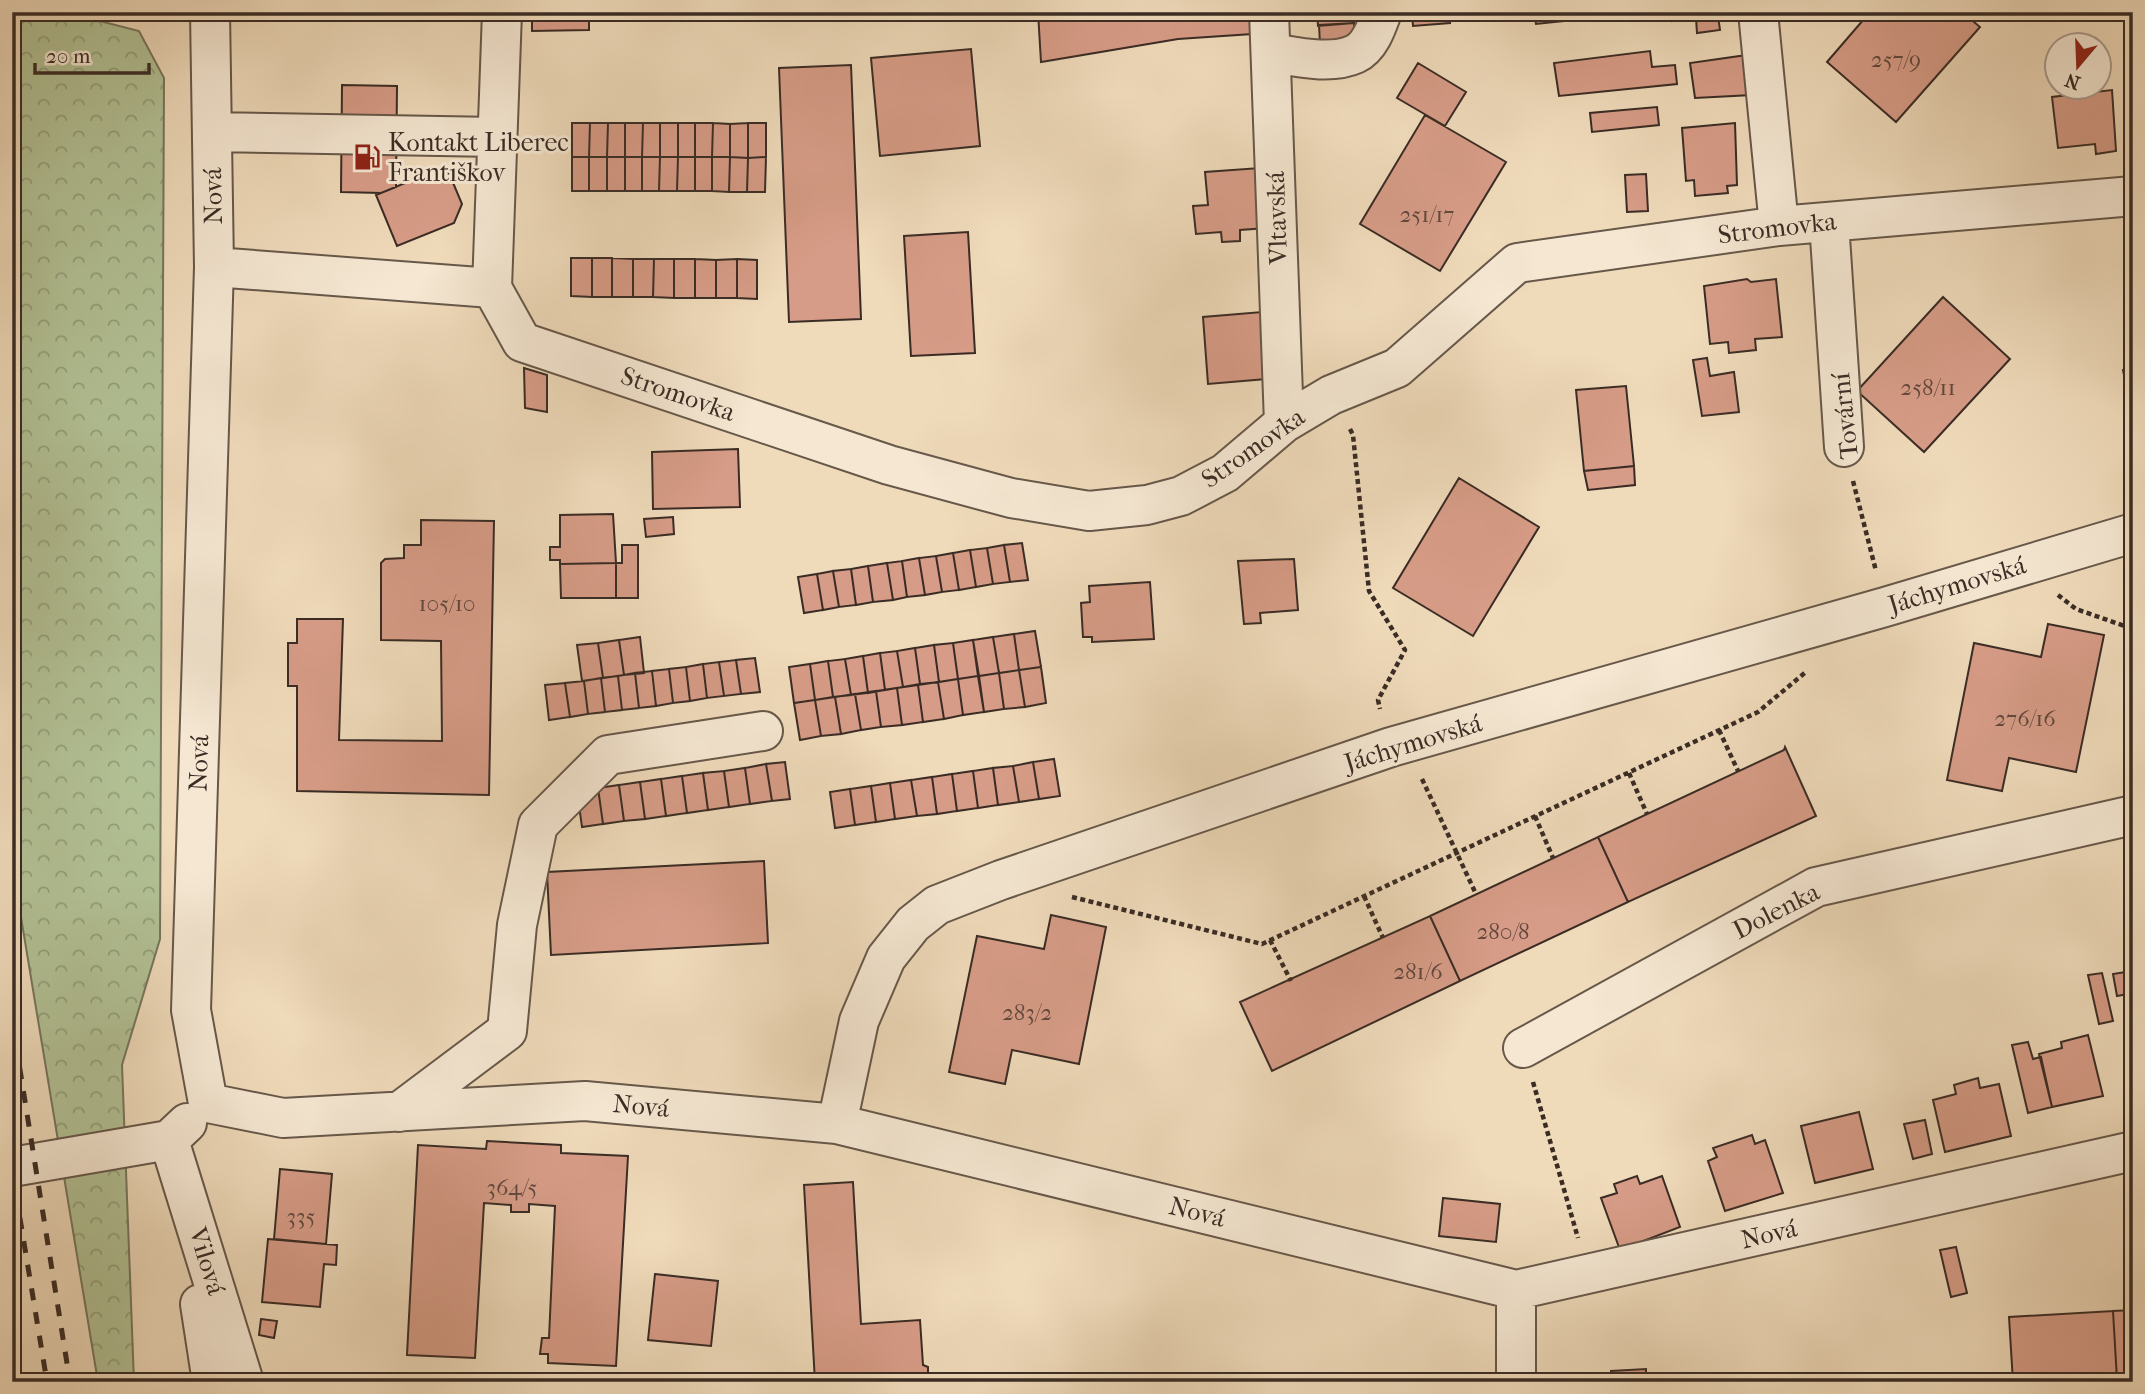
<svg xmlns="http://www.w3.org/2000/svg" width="2145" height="1394" viewBox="0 0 2145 1394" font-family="'IM FELL French Canon',serif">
	<defs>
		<pattern id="forest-crowns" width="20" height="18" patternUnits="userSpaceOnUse" patternTransform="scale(1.75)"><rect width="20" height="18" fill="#b2c195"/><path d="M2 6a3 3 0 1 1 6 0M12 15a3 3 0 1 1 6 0" fill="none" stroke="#929d79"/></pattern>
	</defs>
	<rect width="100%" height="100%" fill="#efdaba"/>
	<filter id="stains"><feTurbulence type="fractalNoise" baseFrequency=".00286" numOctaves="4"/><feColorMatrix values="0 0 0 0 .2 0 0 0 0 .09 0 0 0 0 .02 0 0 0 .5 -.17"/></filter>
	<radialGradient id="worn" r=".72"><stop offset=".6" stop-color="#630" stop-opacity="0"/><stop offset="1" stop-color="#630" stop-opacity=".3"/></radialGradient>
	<path fill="url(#forest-crowns)" stroke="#76765d" stroke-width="2" d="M12,12H65L139,31L164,78L160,939L122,1065L134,1382H98L12,863Z"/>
	<path fill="#d79c87" stroke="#3a2c25" stroke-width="2" d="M412,12H460V17H427Z
		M532,12H589V30L532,31Z
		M1038,12H1250L1252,34L1178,39L1041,62Z
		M1317,12H1353V23L1318,26Z
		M1412,12H1449L1450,23L1413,26Z
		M1534,12H1572L1573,20L1536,24Z
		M1672,12H1741V14L1718,16L1720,30L1697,33L1696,18L1672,21Z
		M1870,12H1962L1980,27L1896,122L1827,62Z
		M1354,23L1356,43L1320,44L1319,25Z
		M971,49L980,146L880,156L871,58Z
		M1650,51L1652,67L1675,65L1677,84L1559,96L1554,63Z
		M1747,55L1752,95L1695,98L1690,63Z
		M1418,63L1466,92L1445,126L1397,98Z
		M851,65L861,319L789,322L779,68Z
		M342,85L397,86L396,187L381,193L341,192Z
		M2112,90L2116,151L2096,154L2095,144L2058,148L2052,97Z
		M1657,107L1659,125L1592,132L1590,113Z
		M1425,115L1506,162L1440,271L1360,224Z
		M572,123H590L589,157H572Z
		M590,123H608L607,157H589Z
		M608,123H625V157H607Z
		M625,123H643L642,157H625Z
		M643,123H660V157H642Z
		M660,123H678V157H660Z
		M678,123H695V157H678Z
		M695,123H713L712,157H695Z
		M713,123L730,124V157H712Z
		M748,123V158L730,157V124Z
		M748,123H766V157L748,158Z
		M1735,123L1737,185L1727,186L1728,193L1695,196L1694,180L1686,181L1682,128Z
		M572,157H589V191H572Z
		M589,157H607V191H589Z
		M607,157H625V191H607Z
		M625,157H642V191H625Z
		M642,157H660L659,191H642Z
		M660,157H678L677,191H659Z
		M678,157H695V191H677Z
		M695,157H712V191H695Z
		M712,157H730L729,192L712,191Z
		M730,157L748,158L747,192H729Z
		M766,157L765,192H747L748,158Z
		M446,166L462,204L454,223L397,246L376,195Z
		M1260,168L1267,228L1240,230V241L1222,242L1221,232L1196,234L1193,206L1208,205L1205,172Z
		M1646,174L1648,211L1627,212L1625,175Z
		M968,232L975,353L911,356L904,236Z
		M571,258H592V297L571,296Z
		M592,258H612V297H592Z
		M612,258L633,259V297H612Z
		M633,259H654L653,297H633Z
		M654,259H674V298L653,297Z
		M674,259H695V298H674Z
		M695,259L716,260V298H695Z
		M737,259V298H716V260Z
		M737,259L757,260V299L737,298Z
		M1747,279L1751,282L1776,279L1782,337L1755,339L1756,350L1729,353L1728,342L1710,344L1704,286Z
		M1943,297L2010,359L1924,452L1857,391Z
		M1262,312L1266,379L1208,384L1203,317Z
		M1707,358L1710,376L1734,372L1739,412L1702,416L1693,360Z
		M524,368L547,375V412L525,408Z
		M2133,368V419L2123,370Z
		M1626,386L1634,466L1584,471L1576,390Z
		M738,449L740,507L653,509L652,452Z
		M1634,466L1635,485L1588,490L1584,471Z
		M1459,478L1539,527L1473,636L1393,588Z
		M613,514L616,563L560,564V560H550V547H560V515Z
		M673,517L674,534L646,537L644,519Z
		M421,520L494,521L489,795L297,791V686H288V643H297V619H343L339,740L442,741L441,641L381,640V563L385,559L404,558V545H421Z
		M1022,543L1028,580L1010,582L1004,545Z
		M622,545H638V598H616V563H622Z
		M1004,545L1010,582L993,584L987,548Z
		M987,548L993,584L976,587L970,550Z
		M970,550L976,587L959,590L953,553Z
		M953,553L959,590L942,592L936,556Z
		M936,556L942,592L925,595L919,558Z
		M919,558L925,595L907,597L902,561Z
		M1294,559L1298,610L1260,613L1261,623L1244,624L1238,561Z
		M902,561L907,597L893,600L887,563Z
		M616,563V598H561L560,564Z
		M887,563L893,600L873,602L868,566Z
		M868,566L873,602L856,605L851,569Z
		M851,569L856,605L839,607L833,571Z
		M833,571L839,607L823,610L817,574Z
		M817,574L823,610L804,613L798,577Z
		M1150,582L1154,639L1092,642V637H1083L1081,603L1090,602L1089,586Z
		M2048,624L2104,635L2076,772L2009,758L2002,791L1947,780L1974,643L2041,657Z
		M1035,631L1041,667L1019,670L1014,634Z
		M1014,634L1019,670L999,673L993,637Z
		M640,637L644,673L624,675L619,640Z
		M993,637L999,673L979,676L973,640Z
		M619,640L624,675L603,678L598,643Z
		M973,640L978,676L958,679L953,643Z
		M598,643L603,678L582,681L577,645Z
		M953,643L958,679L939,682L934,645Z
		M934,645L939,682L920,684L915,648Z
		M915,648L920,684L903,687L897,651Z
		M897,651L903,687L885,690L880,653Z
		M880,653L885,690L868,693L863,656Z
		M863,656L868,693L851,695L845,659Z
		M755,658L760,692L741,694L736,660Z
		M845,659L851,695L833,697L828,661Z
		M736,660L741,694L724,696L719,662Z
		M828,661L833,697L815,700L810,664Z
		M719,662L724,696L707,698L703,664Z
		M703,664L707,698L690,701L686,667Z
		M810,664L815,700L794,703L789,667Z
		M686,667L690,701L673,703L669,669Z
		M1041,667L1046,703L1025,707L1019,670Z
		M669,669L673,703L656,706L652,671Z
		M1019,670L1025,707L1004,709L999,673Z
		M652,671L656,706L639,708L635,673Z
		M635,673L639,708L622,710L618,676Z
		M999,673L1004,709L984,712L979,676Z
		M618,676L622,710L605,712L601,678Z
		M978,676L984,712L963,715L958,679Z
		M601,678L605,712L588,714L584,681Z
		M958,679L963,715L944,719L938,682Z
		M584,681L588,714L570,717L565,683Z
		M938,682L944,719L923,722L918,685Z
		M565,683L570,717L549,720L545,685Z
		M918,685L923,722L902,725L897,688Z
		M897,688L902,725L881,727L876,691Z
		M876,691L881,727L861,730L855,694Z
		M855,694L861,730L841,734L835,697Z
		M835,697L841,734L821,736L815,700Z
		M815,700L821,736L800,740L794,703Z
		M1785,747L1816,816L1628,902L1598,837L1784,750Z
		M1054,759L1060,796L1039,799L1033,762Z
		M785,762L790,799L772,801L766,764Z
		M1033,762L1039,799L1019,802L1013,766Z
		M766,764L772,801L750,804L745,768Z
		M1013,766L1019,802L998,805L993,768Z
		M745,768L750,804L729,807L724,771Z
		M993,768L998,805L978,808L973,771Z
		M724,771L729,807L708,810L703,773Z
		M973,771L978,808L957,811L952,774Z
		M703,773L708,810L687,813L682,776Z
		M952,774L957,811L937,814L932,777Z
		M682,776L687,813L666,816L661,779Z
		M932,777L937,814L917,816L911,780Z
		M661,779L666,816L645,819L640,782Z
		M911,780L917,816L895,819L890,783Z
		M640,782L645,819L624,821L619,785Z
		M890,783L895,819L876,822L871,786Z
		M619,785L624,821L603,824L598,788Z
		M871,786L876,822L855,825L850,789Z
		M598,788L603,824L582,827L577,791Z
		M850,789L855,825L835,828L830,792Z
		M1598,837L1628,902L1460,981L1430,916Z
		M764,861L768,943L551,955L547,872Z
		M1051,915L1106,927L1079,1064L1012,1050L1005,1084L949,1072L977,936L1044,949Z
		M1430,916L1460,981L1272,1071L1240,1002Z
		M2132,971L2133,993L2117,996L2113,974Z
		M2102,973L2113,1021L2099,1024L2088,975Z
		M2088,1035L2103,1096L2052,1107L2039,1054L2062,1048L2061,1042Z
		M2028,1042L2033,1059L2041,1057L2052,1107L2028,1113L2012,1045Z
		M1978,1078L1980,1088L1999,1084L2011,1136L1945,1152L1933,1100L1956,1094L1954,1085Z
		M1859,1112L1873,1169L1815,1183L1801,1126Z
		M1925,1120L1932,1154L1913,1159L1904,1124Z
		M1752,1135L1755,1144L1765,1140L1783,1193L1725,1211L1708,1161L1717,1157L1713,1148Z
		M487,1141L561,1145V1153L628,1156L616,1366L548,1363V1354H540L542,1338H549L555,1206L529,1204V1212H511V1205L484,1203L475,1358L407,1355L418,1145L486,1149Z
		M280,1169L332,1174L326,1244L274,1239Z
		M1637,1176L1640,1184L1662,1176L1680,1227L1620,1250L1601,1198L1617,1193L1614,1184Z
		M853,1182L861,1324L920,1320L923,1365L928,1367V1379L924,1382H815L804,1185Z
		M1443,1198L1500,1204L1496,1242L1439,1236Z
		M268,1239L337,1245L336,1265L324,1264L320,1307L262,1302Z
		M1956,1247L1967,1293L1951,1297L1940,1250Z
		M655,1274L718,1281L711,1346L648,1340Z
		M2133,1310V1379L2117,1380L2113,1311Z
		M2113,1311L2117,1380L2013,1382L2009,1317Z
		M261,1319L277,1321L274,1338L259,1335Z
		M1646,1369V1382H1611V1371Z"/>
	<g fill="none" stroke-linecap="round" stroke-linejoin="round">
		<g stroke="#67584a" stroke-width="42">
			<path id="minor" d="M210,12L214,267L191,1010L208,1103L283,1118L585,1101L837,1124L1516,1290L2133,1151
				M1269,12L1284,423
				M1758,12L1779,226
				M1272,53C1297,57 1331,65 1355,54C1370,47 1377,26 1382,12
				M212,132L497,137
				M1829,222L1844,447
				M214,267L492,288
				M492,288L522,342L889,465L1011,498L1089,511L1147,505L1181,496L1225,473L1284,423L1331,395L1397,368L1517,263L1779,226L2133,196
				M492,288L502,12
				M1523,1048L1816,887L2133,815
				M399,1112L507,1031L517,925L538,825L608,755L763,731
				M837,1124L859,1021L886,958L913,924L937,905L1001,880L1391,747L1885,607L2133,533
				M169,1140L244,1382
				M12,1167L169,1140L187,1123
				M1516,1290V1382
				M200,1304L212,1382"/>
		</g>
		<path stroke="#3a2c25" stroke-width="4.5" stroke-dasharray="5 3.5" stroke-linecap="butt" d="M1350,429L1353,435L1369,591L1405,650L1378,700L1380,709
			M1853,481L1876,571
			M2058,595L2076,609L2133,629
			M1719,730L1738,771
			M1629,773L1647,814
			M1422,779L1476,894
			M1535,816L1553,858
			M1364,896L1383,938
			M1072,897L1262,944L1758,712L1807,671
			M1270,940L1291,981
			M1533,1082L1578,1238"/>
		<use href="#minor" stroke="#f5e7d2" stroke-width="38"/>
		<path stroke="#3a2c25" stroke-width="5" stroke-dasharray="12 12" stroke-linecap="butt" d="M12,1020L70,1382
			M12,1170L47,1382"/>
	</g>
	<defs>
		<g id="fuel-bare" transform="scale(2.1)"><path d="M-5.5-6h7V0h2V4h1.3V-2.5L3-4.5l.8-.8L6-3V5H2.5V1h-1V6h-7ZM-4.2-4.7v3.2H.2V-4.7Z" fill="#8f2418" stroke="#f5e7d2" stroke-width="2.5" paint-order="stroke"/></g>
	</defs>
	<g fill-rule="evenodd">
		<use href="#fuel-bare" x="367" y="157"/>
	</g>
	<g text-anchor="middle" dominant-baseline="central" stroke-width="6" stroke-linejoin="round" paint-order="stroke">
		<g font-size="23" fill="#61483e">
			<text x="1896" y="59">257/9</text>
			<text x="1427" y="214">251/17</text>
			<text x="1928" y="387">258/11</text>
			<text x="447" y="603">105/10</text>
			<text x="2025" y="718">276/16</text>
			<text x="1503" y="931">280/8</text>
			<text x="1418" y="971">281/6</text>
			<text x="1027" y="1012">283/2</text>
			<text x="512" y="1187">364/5</text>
			<text x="301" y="1216">335</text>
		</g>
		<g font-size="26" fill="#3a2c25" stroke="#f5e7d2" text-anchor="start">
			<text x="388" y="142">Kontakt Liberec<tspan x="388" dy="30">Františkov</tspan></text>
		</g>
		<g font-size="26" fill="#3a2c25" stroke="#f5e7d2">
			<text transform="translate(213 196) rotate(-91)">Nová</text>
			<text transform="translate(1277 218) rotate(-92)">Vltavská</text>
			<text transform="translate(1777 228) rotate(-7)">Stromovka</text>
			<text transform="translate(678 394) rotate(19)">Stromovka</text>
			<text transform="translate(1845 416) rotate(-96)">Tovární</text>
			<text transform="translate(1253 448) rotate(-35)">Stromovka</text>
			<text transform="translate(1957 585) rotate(-17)">Jáchymovská</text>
			<text transform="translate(1413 743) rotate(-17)">Jáchymovská</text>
			<text transform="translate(199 763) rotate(-88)">Nová</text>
			<text transform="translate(1776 911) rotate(-27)">Dolenka</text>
			<text transform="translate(641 1106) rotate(5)">Nová</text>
			<text transform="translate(1197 1212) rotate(14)">Nová</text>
			<text transform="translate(1769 1234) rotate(-13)">Nová</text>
			<text transform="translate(207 1261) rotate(73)">Vilová</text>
		</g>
	</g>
	<rect width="2145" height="1394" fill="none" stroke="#efdaba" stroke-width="42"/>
	<rect x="14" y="14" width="2117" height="1366" fill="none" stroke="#3a2c25" stroke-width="3.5"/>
	<rect x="21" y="21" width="2103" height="1352" fill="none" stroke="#3a2c25" stroke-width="2"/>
	<g transform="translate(2078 66) rotate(199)"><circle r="33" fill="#f5e7d2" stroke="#aa9c8d" stroke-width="2"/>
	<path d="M0-5L12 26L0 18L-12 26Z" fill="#8f2418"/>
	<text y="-10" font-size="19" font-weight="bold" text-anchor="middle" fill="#3a2c25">N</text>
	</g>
	<path d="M35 63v10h114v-10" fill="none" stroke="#3a2c25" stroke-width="3.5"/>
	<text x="46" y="63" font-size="21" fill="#3a2c25" stroke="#f5e7d2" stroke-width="5" paint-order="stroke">20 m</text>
	<rect width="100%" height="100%" filter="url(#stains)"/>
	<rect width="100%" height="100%" fill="url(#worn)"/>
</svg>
